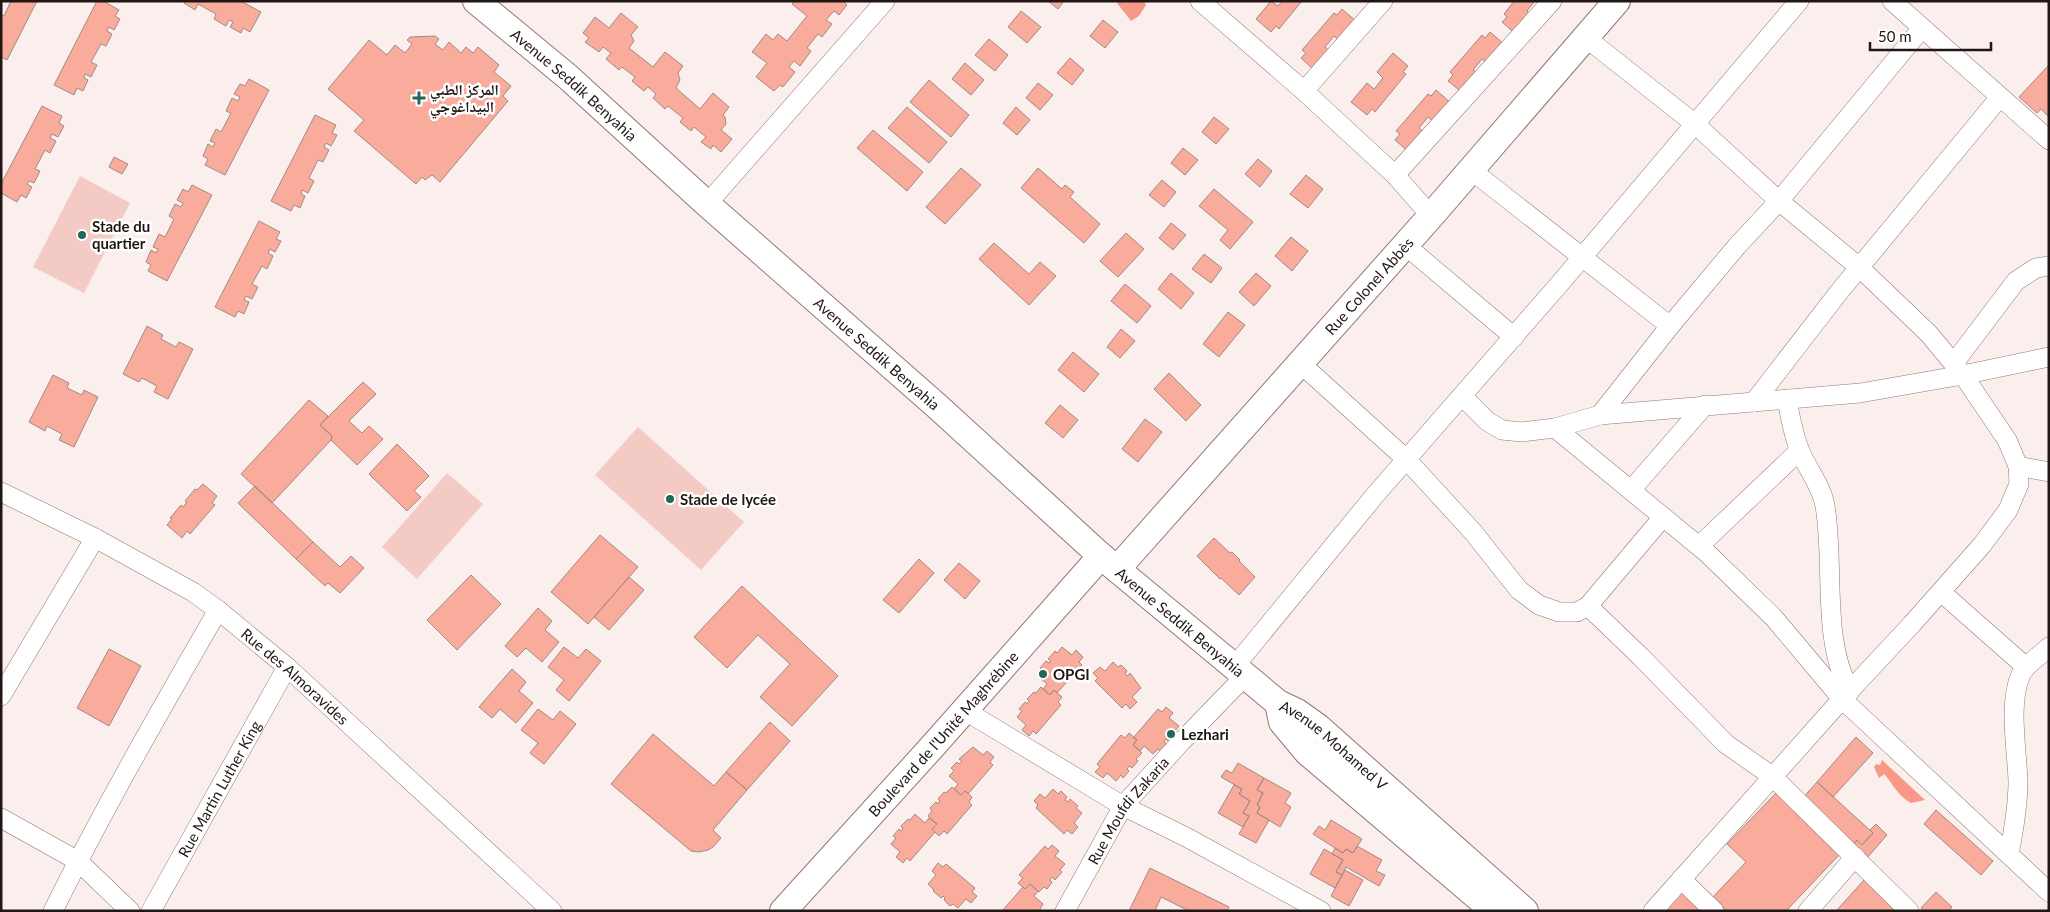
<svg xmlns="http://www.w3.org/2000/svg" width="2050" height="912" viewBox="0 0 2050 912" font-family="Lato,'Noto Naskh Arabic',sans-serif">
	<rect width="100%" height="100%" fill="#fbefed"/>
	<path fill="#f3cbc4" d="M80,176L130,203L84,293L33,267Z
		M638,427L744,522L701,570L595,475Z
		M447,473L483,504L417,579L382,547Z"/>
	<path fill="#f89887" d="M1119,1H1144L1146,5L1139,16L1131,21L1117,3Z
		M1882,760L1925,800L1911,803C1898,796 1893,784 1884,774L1879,778L1874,767L1876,764L1880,765Z"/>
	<path fill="#f9ab9c" stroke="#a38984" d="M11,1H37L7,60L1,57V15L4,16Z
		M97,1H103L119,10L115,16L120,19L114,30L109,27L107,31L112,34L106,46L101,44L91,62L97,65L91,77L85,74L84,78L88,80L83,91L77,88L74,95L54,85Z
		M184,1H241L261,12L250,32L243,28L241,33L230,27L233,22L229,20L226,26L214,19L216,14L198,4L195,10L184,3Z
		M794,1H843L847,5L839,15L834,11L826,20L832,24L822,37L818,34L807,48L811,51L800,66L794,61L789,67L795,72L783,87L780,85L774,91L756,77L767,63L752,52L766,34L773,40L778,34L787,41L807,16L792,4Z
		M1048,1H1064L1058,9Z
		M1271,1L1278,6L1282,1H1302L1279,29L1276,26L1271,32L1256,19Z
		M1514,1H1535L1527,11L1533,17L1517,35L1502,22L1507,17L1504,14Z
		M1342,9L1357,22L1341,42L1334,36L1325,47L1332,53L1316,72L1301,58L1306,53L1302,50L1334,13L1337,15Z
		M1021,11L1041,27L1027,43L1008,27Z
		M621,13L638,27L631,35L634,41L629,48L653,67L665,52L683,66L678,73L680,80L676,88L700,109L713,93L729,107L723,115L725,117L726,124L721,130L732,139L721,152L713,145L711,149L701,142L706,137L694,127L691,131L680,122L683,118L668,106L665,109L653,98L656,94L648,87L644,91L632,81L635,77L622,67L619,70L606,59L611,53L603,47L599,52L585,42L589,38L583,33L595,17L609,28Z
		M1103,20L1118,32L1105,48L1090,36Z
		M1490,32L1505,45L1489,64L1482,59L1473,70L1480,75L1464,94L1448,81L1453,75L1450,72L1482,35L1485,38Z
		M435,36L439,39L435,44L443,50L449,42L461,53L466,47L473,53L478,47L499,65L494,72L511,86L503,96L508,101L440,182L432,175L425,180L422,177L416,184L354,131L364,120L328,89L369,40L387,55L395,45L405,53L412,44L407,40L410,37Z
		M989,39L1008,55L995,71L975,55Z
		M1393,53L1408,66L1403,72L1406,74L1375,112L1372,109L1367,115L1351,102L1367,83L1374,89L1383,78L1377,72Z
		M1070,58L1084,70L1072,85L1057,73Z
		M965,63L984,80L971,95L952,79Z
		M2048,66H2049V117L2041,109L2037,113L2019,97Z
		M249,79L269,90L225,175L205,165L208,159L203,156L208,144L213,147L215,143L210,141L216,129L221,132L231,113L226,111L232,98L238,101L240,97L234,94L240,84L245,86Z
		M929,80L969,115L951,137L910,102Z
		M1038,83L1053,95L1040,110L1026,98Z
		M1436,90L1451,103L1435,123L1428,117L1419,128L1426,134L1410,153L1395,140L1400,134L1396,131L1428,94L1431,96Z
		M42,106L62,116L59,123L64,126L58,137L52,134L50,138L56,141L50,153L45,150L35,169L40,171L34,183L29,181L27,184L32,187L26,198L21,195L17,202L1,193V184Z
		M907,107L947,142L929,163L888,128Z
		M1016,107L1030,120L1017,135L1003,123Z
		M315,115L336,125L332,133L337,135L331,146L326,143L324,147L329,150L323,162L318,160L309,178L314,181L308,193L302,190L301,194L305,196L300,208L294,205L291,211L271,201Z
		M1214,117L1229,129L1216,144L1202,132Z
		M873,130L923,172L907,191L857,148Z
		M1183,148L1198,160L1185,175L1171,163Z
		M114,157L128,164L122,174L109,167Z
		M1258,159L1272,171L1260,187L1245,174Z
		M961,168L981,185L945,224L926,207Z
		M1038,168L1062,189L1065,185L1074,192L1070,197L1100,224L1084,243L1021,188Z
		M1306,175L1323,189L1308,208L1290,194Z
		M1162,180L1176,192L1164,207L1149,195Z
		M192,185L212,195L167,281L148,271L151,265L146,262L151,250L156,253L158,249L153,247L159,234L165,237L174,219L169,216L175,204L181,207L183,203L177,200L183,189L188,192Z
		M1214,189L1253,222L1230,249L1220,240L1228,230L1199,206Z
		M259,221L280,232L276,239L281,241L275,252L270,249L268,253L273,256L267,269L262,266L252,284L258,287L252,299L246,296L244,300L249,302L244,314L238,311L235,317L215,307Z
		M1171,223L1186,235L1173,250L1159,238Z
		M1126,233L1144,249L1118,277L1100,261Z
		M1291,237L1308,251L1292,271L1275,256Z
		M994,243L1029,274L1040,262L1056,276L1029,305L979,259Z
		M1204,254L1222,268L1211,283L1192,269Z
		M1171,273L1194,293L1181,309L1158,289Z
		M1256,273L1271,286L1254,306L1239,292Z
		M1125,284L1151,306L1137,323L1111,301Z
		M1228,312L1245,325L1219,357L1203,344Z
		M147,326L163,335L161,339L176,347L179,342L193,349L168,399L154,392L157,386L142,378L139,382L123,374Z
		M1121,329L1135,341L1120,358L1107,347Z
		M1073,352L1099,374L1084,392L1058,370Z
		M1169,373L1201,405L1186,421L1154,389Z
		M53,375L69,383L67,388L82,395L84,390L98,397L74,447L59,440L62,434L47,426L45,431L29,422Z
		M363,382L376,394L349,421L362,433L369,426L383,439L357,465L331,440L332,436L320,425Z
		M309,400L328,416L320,425L332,436L331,440L272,503L241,474Z
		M1060,405L1078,420L1063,438L1045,423Z
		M1145,419L1162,432L1138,462L1122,449Z
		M397,444L429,476L414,491L421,497L407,511L369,474Z
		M203,484L217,496L212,503L215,505L190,534L187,531L182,538L167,525L172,519L170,518L181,505L183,507L187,502L185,501L195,489L197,490Z
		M255,486L313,542L296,559L238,503Z
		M600,535L638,567L588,624L551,592Z
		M1214,538L1230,553L1232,552L1240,560L1239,561L1255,577L1239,595L1221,578L1220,579L1197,556Z
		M313,542L340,567L351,556L364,568L340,593L328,583L325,586L296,559Z
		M919,559L934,573L899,613L883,600Z
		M959,563L980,581L965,599L944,580Z
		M471,575L501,604L457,650L427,620Z
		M629,577L644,590L609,630L594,617Z
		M742,586L838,676L792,726L760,697L790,664L758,635L727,668L694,637Z
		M538,608L552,621L545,630L559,642L542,662L526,648L517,657L505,646Z
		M564,647L578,658L586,649L601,661L569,701L556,690L564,680L548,667Z
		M1062,647L1072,655L1076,650L1083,657L1079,662L1082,665L1057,693L1054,690L1050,695L1043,689L1047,684L1038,676L1043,671L1040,668L1046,661L1049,663L1051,661L1048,659L1055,651L1057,653Z
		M109,649L141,666L109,726L77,708Z
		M1113,662L1118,667L1121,665L1127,671L1125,674L1128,676L1130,673L1141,688L1132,697L1137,702L1130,709L1126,704L1122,708L1095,681L1098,678L1093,673L1100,667L1105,671Z
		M512,669L526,682L519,691L533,703L516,723L500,709L492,718L479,707Z
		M1041,687L1050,695L1054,690L1062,697L1058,702L1061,705L1036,734L1033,731L1029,736L1022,730L1026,725L1017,717L1022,711L1019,709L1025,702L1027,704L1029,701L1027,699L1034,692L1036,693Z
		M1166,707L1173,713L1169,718L1179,726L1174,732L1175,734L1169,742L1166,739L1164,742L1166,744L1160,751L1158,749L1153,754L1144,746L1140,751L1133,745L1137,740L1133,738L1158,709L1162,712Z
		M538,709L553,720L560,711L576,724L544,764L530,753L538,743L521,730Z
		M770,722L790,741L747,790L726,772Z
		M1129,733L1137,740L1133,745L1142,753L1136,759L1138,761L1132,768L1129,766L1127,769L1129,771L1123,778L1121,775L1116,781L1107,773L1103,778L1095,772L1100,767L1097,764L1121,735L1125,738Z
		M653,734L714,786L726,772L747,790L713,830L721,838L713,847L708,850L699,852L691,851L611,784Z
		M1856,737L1873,753L1833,797L1817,782Z
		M973,747L983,755L987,751L994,757L990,762L993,765L968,794L965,791L961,795L954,789L958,784L949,776L954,771L951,768L957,762L959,764L962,761L959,759Z
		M1238,763L1264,778L1257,790L1263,793L1257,805L1260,807L1257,813L1269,820L1256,843L1239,834L1249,816L1243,813L1250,801L1239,794L1242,789L1221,777L1226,770L1232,773Z
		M1264,778L1291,793L1285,803L1291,807L1280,827L1257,813L1260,807L1257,805L1263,793L1257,790Z
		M1817,782L1873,833L1862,845L1857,840L1852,846L1801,800Z
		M1234,785L1242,789L1239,794L1250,801L1243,813L1249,816L1243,827L1218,813Z
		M952,787L961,795L965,791L972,797L969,802L972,805L947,834L944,831L939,836L932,829L937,824L928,816L932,811L930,808L936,802L938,804L940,801L938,799L944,792L946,793Z
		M1053,789L1058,794L1061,791L1067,797L1065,800L1068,802L1070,799L1078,806L1076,808L1082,813L1074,823L1078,827L1072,834L1067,830L1064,834L1036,808L1038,805L1034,801L1040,794L1045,798Z
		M1776,793L1840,854L1786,911H1727L1713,897L1746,862L1727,844Z
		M1936,810L1993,861L1981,875L1924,824Z
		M915,814L925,823L929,818L937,824L932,829L935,832L910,861L907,858L903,863L896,857L900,852L891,844L896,838L893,836L899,829L901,831L903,829L901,826L908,819L910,820Z
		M1331,820L1362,839L1353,853L1346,849L1343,853L1313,834L1319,826L1325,830Z
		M1876,824L1887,835L1866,859L1852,846L1857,840L1862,845L1873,833L1870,830Z
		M1052,845L1059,851L1055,856L1065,864L1060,870L1062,872L1055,880L1052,877L1050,880L1052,882L1047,889L1044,887L1039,892L1030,884L1025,889L1018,883L1023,878L1019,875L1045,846L1048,849Z
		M1357,846L1382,860L1376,871L1385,875L1379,886L1346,867L1342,875L1336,872L1343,860L1332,854L1335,848L1343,853L1346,849L1353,853Z
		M1324,849L1343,860L1336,872L1342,875L1335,888L1310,874Z
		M938,863L943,867L946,864L975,888L972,892L977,896L971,903L966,899L958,908L953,904L950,906L944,900L945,898L943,896L941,898L933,891L934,890L928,884L936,875L932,871Z
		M1150,868L1229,907L1227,911H1189L1161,897L1155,911H1129Z
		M1345,870L1363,880L1349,906L1331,896Z
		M1864,880L1896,911H1836Z
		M1030,884L1038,891L1034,896L1043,904L1039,911H1002L1023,887L1025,889Z
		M1682,891L1703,911H1664Z
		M1936,892L1952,907L1949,911H1924L1921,908Z"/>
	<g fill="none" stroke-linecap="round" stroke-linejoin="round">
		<g stroke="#927873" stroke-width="20">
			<g id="street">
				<path d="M1200,1L1304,91L1395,175L1431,216"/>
				<path d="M1892,1L2049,140"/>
				<path d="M1304,91L1383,1"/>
				<path d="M1471,170L1670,326"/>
				<path d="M1395,175L1552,1"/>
				<path d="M707,204L885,1"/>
				<path d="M1405,245L1514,337"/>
				<path d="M1300,363L1406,459L1473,532L1519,590L1539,605L1559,612H1577L1588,606L1663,517"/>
				<path d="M1954,363L2016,281L2036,268L2049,266"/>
				<path d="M1462,396L1487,421L1502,430L1521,432L1555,428L1600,415L1670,326L1737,246L1779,201L1922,28"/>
				<path d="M1787,399C1790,416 1793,435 1800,451C1807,469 1822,486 1825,506C1835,564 1821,640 1850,691"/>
				<path d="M1754,402L1839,292L2000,97"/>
				<path d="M1600,415L1860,393L1963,375L2049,357"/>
				<path d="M1555,428L1707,553L1774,618L1842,699L1912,624L1982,545L2008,510L2019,484L2018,466L2007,440L1963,375L1929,334L1859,267L1779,201L1695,124L1585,37"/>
				<path d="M2018,466L2049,472"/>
				<path d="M1631,490L1705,405"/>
				<path id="s1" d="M1,492L95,538L193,592L218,610L287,667L552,911"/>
				<path d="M1699,546L1799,451"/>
				<path d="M1941,592L2026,667"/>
				<path d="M1588,606L1641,657L1726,744L1772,776L1909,911"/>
				<path d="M1234,667L1376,494L1562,281L1799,1"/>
				<path d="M1,696L95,538"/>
				<path d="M964,710L1123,806L1186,837L1321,911"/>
				<path d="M1,818L78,861L130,911"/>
				<path d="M2009,854C2014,829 2018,806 2018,781C2017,750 2008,703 2021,674C2027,663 2040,656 2049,647"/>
				<path d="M1681,879L1714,911"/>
				<path d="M53,911C104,808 161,709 218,610"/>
				<path id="s2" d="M151,911L287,667"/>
				<path id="s3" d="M1065,911L1123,806L1181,742L1245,676"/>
				<path d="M1653,911L1842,699L2049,892"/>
				<path d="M1808,911L1855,857"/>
			</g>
		</g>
		<g stroke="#927873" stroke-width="28">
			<g id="secondary">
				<path id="s4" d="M476,1L568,77L707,204L938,407L1101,556L1278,703L1297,712L1318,727L1525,911"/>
				<path id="s5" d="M1117,569L1431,216L1617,1"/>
				<path d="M1278,703L1282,722L1307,752L1494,911"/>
				<path id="s6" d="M783,911L932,747L1101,556"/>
			</g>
		</g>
		<use href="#street" stroke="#fff" stroke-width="19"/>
		<use href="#secondary" stroke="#fff" stroke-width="26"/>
	</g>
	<g fill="#21675a" stroke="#fff" stroke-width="2">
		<path d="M416.5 90.5h5v5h5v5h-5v5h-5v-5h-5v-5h5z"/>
		<circle cx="82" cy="235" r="5"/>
		<circle cx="670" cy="499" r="5"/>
		<circle cx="1043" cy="674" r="5"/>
		<circle cx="1171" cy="734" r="5"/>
	</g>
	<g text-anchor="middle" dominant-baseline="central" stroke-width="5" stroke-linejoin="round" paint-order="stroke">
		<g font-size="15" fill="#201614" stroke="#fff">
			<text stroke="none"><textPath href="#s4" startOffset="129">Avenue Seddik Benyahia</textPath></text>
			<text stroke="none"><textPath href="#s5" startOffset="379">Rue Colonel Abbès</textPath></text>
			<text stroke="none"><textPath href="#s4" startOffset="534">Avenue Seddik Benyahia</textPath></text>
			<text stroke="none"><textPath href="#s4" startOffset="939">Avenue Seddik Benyahia</textPath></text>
			<text stroke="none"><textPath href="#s1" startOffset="349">Rue des Almoravides</textPath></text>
			<text stroke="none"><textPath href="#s6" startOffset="239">Boulevard de l'Unité Maghrébine</textPath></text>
			<text stroke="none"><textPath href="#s4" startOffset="1136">Avenue Mohamed V</textPath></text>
			<text stroke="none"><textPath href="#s2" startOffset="140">Rue Martin Luther King</textPath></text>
			<text stroke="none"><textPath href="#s3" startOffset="119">Rue Moufdi Zakaria</textPath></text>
		</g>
		<g font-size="15" font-weight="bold" fill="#201614" stroke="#fff" text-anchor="start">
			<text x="430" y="89">المركز الطبي<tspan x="430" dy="17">البيداغوجي</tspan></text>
			<text x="92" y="226">Stade du<tspan x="92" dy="17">quartier</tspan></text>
			<text x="680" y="499">Stade de lycée</text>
			<text x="1053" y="674">OPGI</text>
			<text x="1181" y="734">Lezhari</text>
		</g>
	</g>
	<rect width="2050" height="912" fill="none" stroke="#201614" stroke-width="5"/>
	<path d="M1870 42v8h121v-8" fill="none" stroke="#201614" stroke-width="2.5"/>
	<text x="1878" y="42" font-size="15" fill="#201614" stroke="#ffffff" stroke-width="4" paint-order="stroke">50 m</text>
</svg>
